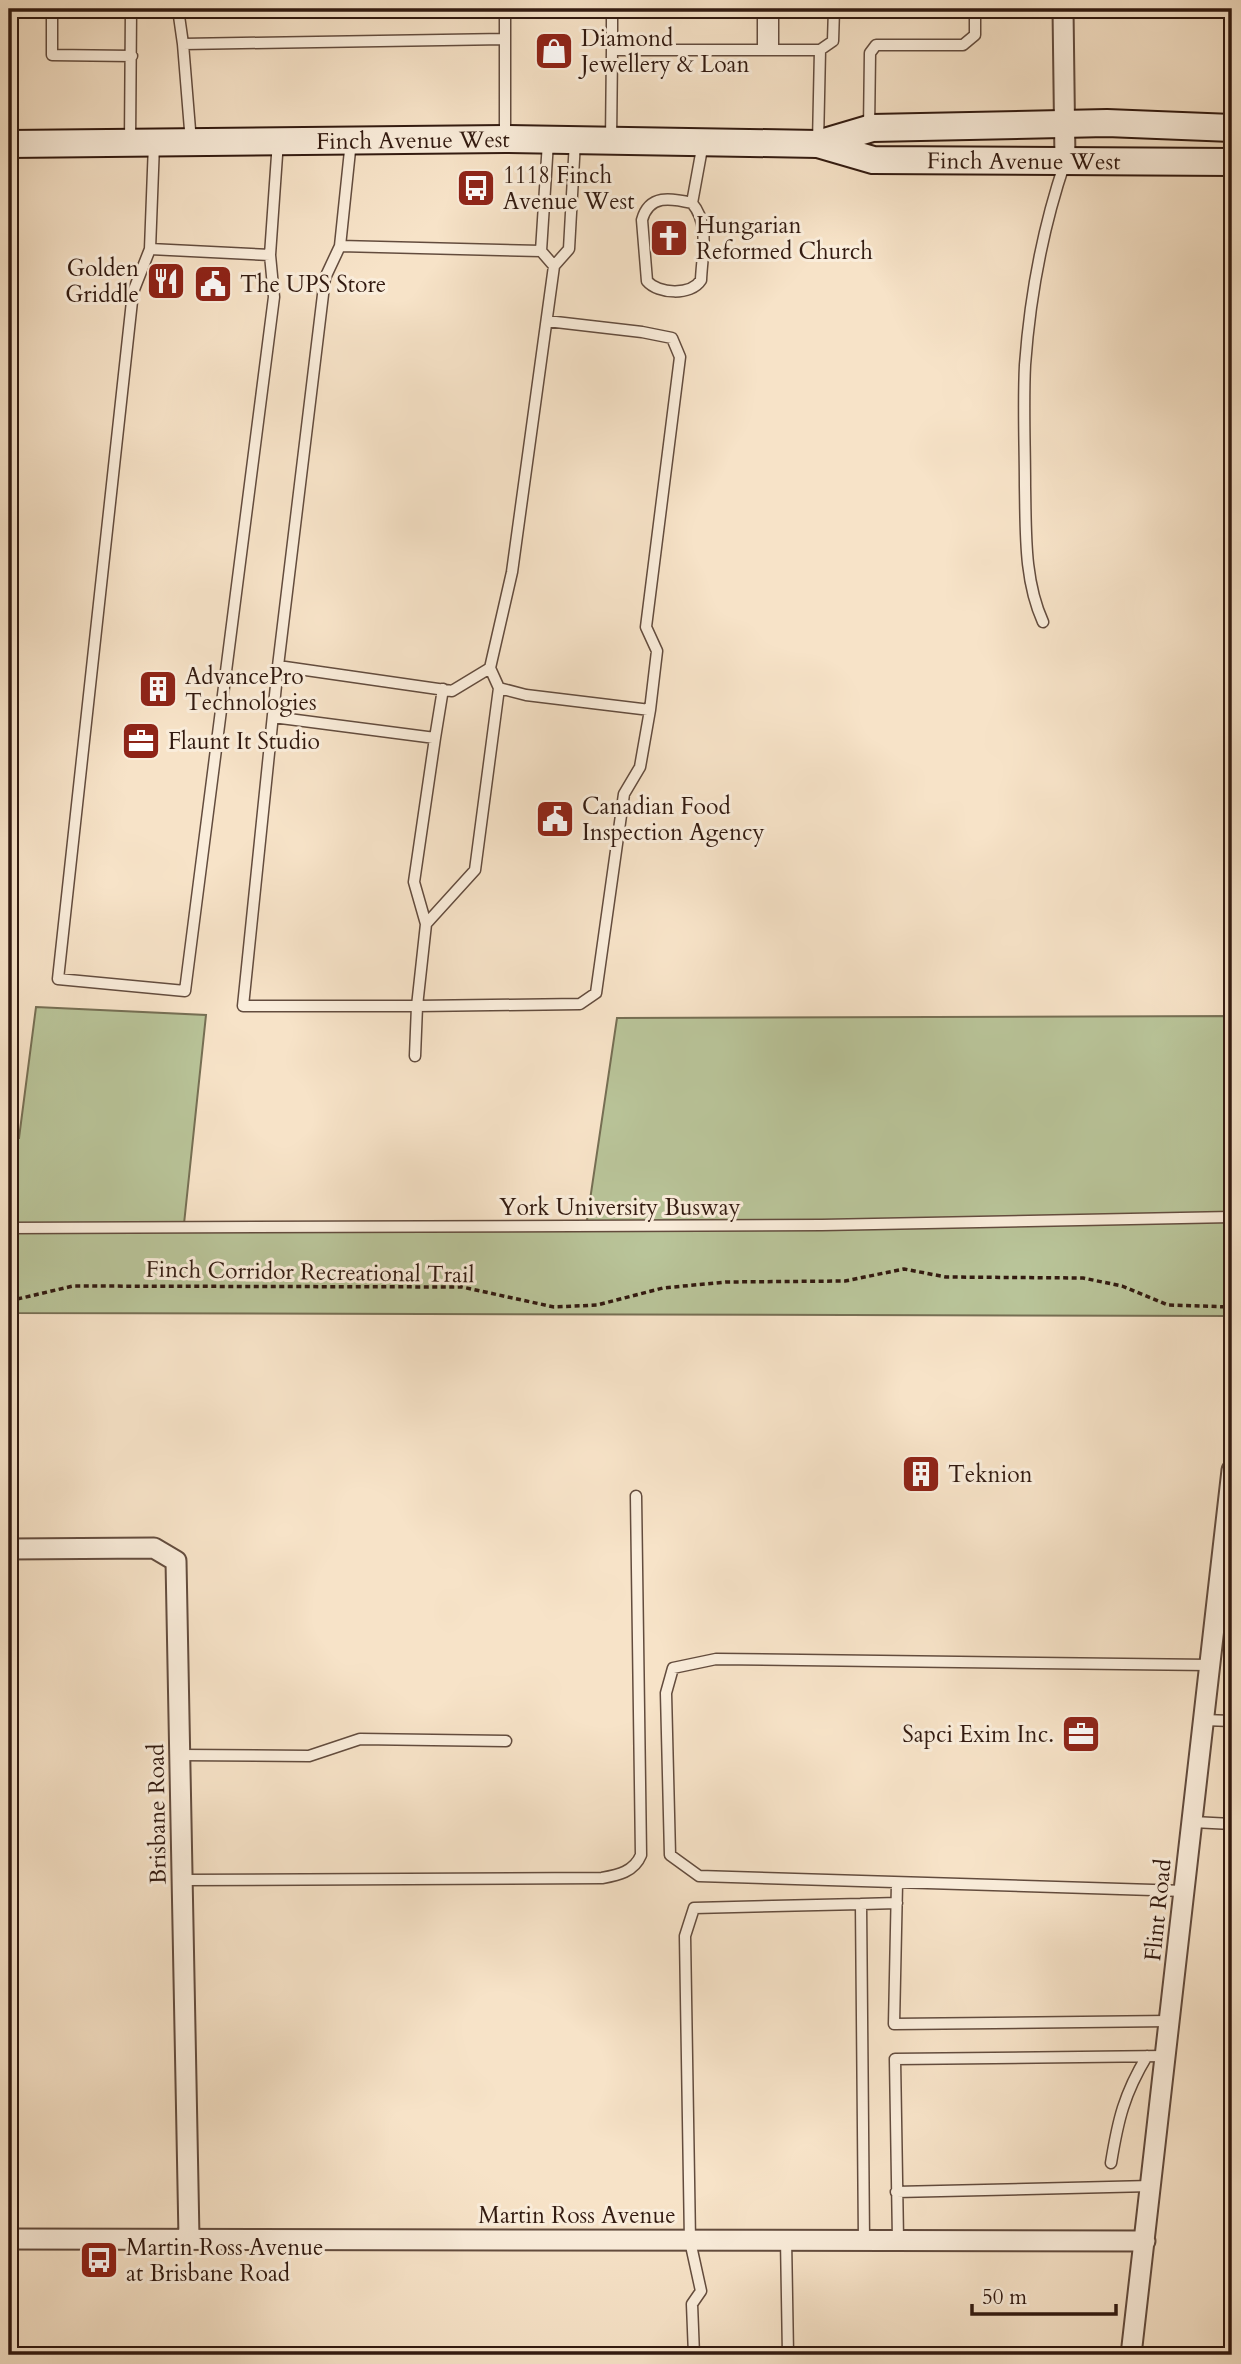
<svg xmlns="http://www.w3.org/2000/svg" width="1241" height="2364" viewBox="0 0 1241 2364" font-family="Cardo,serif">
	<rect width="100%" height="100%" fill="#f7e3c8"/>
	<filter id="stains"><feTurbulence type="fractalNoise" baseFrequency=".00286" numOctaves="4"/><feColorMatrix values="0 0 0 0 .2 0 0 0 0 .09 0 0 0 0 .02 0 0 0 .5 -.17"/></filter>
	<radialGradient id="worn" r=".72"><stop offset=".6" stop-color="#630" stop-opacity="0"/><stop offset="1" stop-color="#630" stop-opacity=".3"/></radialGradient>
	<path fill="#b9c499" stroke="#766f54" stroke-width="2" d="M36,1007L206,1015L184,1224L586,1227L617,1018L1232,1016V1316L9,1313V1139L19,1138Z"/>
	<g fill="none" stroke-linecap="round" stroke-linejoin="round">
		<g stroke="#634c3e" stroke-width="13">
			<path id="lane" d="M52,9V55L132,56
				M178,9L183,44L505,39
				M505,9V138
				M773,9V50
				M183,44L191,142
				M612,50V9
				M763,50V9
				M820,50L833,41L834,9
				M869,129L870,53L876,45H963L975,35V9
				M351,141L340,246L541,251
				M611,141L612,50H820L818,143
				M130,142L131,9
				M548,142L541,251L554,266
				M154,144L150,249L133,292L58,979L185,991L274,297L270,255L278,141
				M692,203C710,224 702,254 701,280C691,296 658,294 647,281L642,220C649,194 671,198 692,203L703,143
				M340,246L325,278L278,666L452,691L490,668
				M150,249L270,255
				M547,321L642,332L672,338L680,357L646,627L657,651L650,710L526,695L499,688L490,668L512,572L554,266L569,249L575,141
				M1043,622C1024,580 1026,533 1025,487C1025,446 1023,405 1025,365C1030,296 1043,227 1065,162
				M273,717L435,738L414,882L426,924L417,1006H243L278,666
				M435,738L443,689
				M426,924L475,870L499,688
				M415,1056L417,1006L580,1004L596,993L624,794L640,767L650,710
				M9,1228L822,1225L1232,1217
				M1215,1621L1232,1624
				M1204,1720L1232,1721
				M180,1755L309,1756L360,1739L506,1741
				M1193,1822L1232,1824
				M183,1880L602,1878C618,1875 634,1872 641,1855L636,1496
				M897,1883L894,2024L1170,2021
				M1185,1891L699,1876L670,1855L666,1693L673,1668L716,1659L1210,1665
				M1111,2163C1118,2120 1124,2094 1147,2056
				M896,2192L1151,2186
				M786,2239L788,2355
				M864,2240L861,1904L897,1903
				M898,2240L895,2059L1166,2056
				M694,2355L692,2304L701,2291L690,2241L685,1936L694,1908L861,1904"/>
		</g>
		<g stroke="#634c3e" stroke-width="23">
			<path id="street" d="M1063,9L1065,161
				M9,1549L154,1548L176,1561L189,2238
				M9,2239L1145,2241
				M1131,2355L1232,1470"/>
		</g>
		<g stroke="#321a10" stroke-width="30">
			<g id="secondary">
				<path id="s1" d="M9,144L505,139L818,144L872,128L1107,123L1232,128"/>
				<path id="s2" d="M818,144L873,160L1232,162"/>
			</g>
		</g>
		<path stroke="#321a10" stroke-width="3.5" stroke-dasharray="5 3.5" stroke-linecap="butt" d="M9,1301L73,1286L462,1287L554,1307L597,1305L663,1288L726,1282L845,1281L904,1269L946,1277L1083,1278L1122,1286L1168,1305L1232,1307"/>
		<use href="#lane" stroke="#faeddb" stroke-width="10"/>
		<use href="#street" stroke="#faeddb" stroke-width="19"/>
		<use href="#secondary" stroke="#faeddb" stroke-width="26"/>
	</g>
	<defs>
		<g id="shop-square" transform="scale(2.0125)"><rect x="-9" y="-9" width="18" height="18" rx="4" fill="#8f2418" stroke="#faeddb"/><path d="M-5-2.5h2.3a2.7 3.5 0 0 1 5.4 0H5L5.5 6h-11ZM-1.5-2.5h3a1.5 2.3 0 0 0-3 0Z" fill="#fff"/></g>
		<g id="bus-square" transform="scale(2.0125)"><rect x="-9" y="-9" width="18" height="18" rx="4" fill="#8f2418" stroke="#faeddb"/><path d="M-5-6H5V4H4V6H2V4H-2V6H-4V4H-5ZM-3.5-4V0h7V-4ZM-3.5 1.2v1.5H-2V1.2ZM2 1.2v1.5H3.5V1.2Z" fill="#fff"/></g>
		<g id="church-square" transform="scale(2.0125)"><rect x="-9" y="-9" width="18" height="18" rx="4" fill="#8f2418" stroke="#faeddb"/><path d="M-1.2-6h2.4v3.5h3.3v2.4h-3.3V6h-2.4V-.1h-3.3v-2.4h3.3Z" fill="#fff"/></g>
		<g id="restaurant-square" transform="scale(2.0125)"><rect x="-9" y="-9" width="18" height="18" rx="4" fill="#8f2418" stroke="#faeddb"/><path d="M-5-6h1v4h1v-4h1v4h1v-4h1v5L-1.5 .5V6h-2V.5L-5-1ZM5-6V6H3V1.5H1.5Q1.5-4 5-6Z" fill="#fff"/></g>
		<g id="civic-square" transform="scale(2.0125)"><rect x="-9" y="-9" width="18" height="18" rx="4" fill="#8f2418" stroke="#faeddb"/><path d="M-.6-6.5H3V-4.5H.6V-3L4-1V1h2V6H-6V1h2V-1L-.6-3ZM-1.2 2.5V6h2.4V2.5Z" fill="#fff"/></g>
		<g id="building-square" transform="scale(2.0125)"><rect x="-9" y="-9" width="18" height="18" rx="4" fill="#8f2418" stroke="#faeddb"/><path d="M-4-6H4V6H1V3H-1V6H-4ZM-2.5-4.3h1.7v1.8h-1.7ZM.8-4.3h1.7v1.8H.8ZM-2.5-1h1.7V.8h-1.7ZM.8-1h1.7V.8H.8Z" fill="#fff"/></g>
		<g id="office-square" transform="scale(2.0125)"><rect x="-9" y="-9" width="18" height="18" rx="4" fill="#8f2418" stroke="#faeddb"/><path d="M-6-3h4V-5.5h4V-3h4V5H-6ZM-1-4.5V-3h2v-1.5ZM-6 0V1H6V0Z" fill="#fff"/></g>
	</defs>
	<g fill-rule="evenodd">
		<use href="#shop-square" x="554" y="51"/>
		<use href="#bus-square" x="476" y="188"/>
		<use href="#church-square" x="669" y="238"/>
		<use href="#restaurant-square" x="166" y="281"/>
		<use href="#civic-square" x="213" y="284"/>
		<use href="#building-square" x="158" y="689"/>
		<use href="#office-square" x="141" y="741"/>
		<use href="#civic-square" x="555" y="819"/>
		<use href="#building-square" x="921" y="1474"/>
		<use href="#office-square" x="1081" y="1734"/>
		<use href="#bus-square" x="99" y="2260"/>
	</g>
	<g text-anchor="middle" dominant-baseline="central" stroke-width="6" stroke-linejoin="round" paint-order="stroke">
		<g font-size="23" fill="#321a10" stroke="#faeddb" text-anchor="start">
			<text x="581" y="38">Diamond<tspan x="581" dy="26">Jewellery &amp; Loan</tspan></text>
			<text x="503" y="175">1118 Finch<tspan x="503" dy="26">Avenue West</tspan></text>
			<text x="696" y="225">Hungarian<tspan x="696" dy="26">Reformed Church</tspan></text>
			<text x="139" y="268" text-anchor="end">Golden<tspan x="139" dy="26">Griddle</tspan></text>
			<text x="240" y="284">The UPS Store</text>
			<text x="185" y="676">AdvancePro<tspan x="185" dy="26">Technologies</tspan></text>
			<text x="168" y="741">Flaunt It Studio</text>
			<text x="582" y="806">Canadian Food<tspan x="582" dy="26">Inspection Agency</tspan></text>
			<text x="948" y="1474">Teknion</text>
			<text x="1054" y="1734" text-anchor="end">Sapci Exim Inc.</text>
			<text x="126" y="2247">Martin Ross Avenue<tspan x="126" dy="26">at Brisbane Road</tspan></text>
		</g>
		<g font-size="23" fill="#321a10" stroke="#faeddb">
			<text stroke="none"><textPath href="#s1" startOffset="404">Finch Avenue West</textPath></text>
			<text stroke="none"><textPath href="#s2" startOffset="208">Finch Avenue West</textPath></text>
			<text x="620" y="1207">York University Busway</text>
			<text transform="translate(310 1272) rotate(1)">Finch Corridor Recreational Trail</text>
			<text transform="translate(157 1814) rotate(-91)">Brisbane Road</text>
			<text transform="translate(1158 1910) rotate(-84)">Flint Road</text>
			<text x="577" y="2215">Martin Ross Avenue</text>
		</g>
	</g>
	<rect width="1241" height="2364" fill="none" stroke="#f7e3c8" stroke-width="35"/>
	<rect x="10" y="10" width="1220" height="2343" fill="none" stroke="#321a10" stroke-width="3.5"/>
	<rect x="18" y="18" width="1206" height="2329" fill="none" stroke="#321a10" stroke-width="2"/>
	<path d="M972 2304v10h144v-10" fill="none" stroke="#321a10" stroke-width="3.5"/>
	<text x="982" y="2304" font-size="21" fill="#321a10" stroke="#faeddb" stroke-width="5" paint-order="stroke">50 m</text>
	<rect width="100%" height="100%" filter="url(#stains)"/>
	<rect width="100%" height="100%" fill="url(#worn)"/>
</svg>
